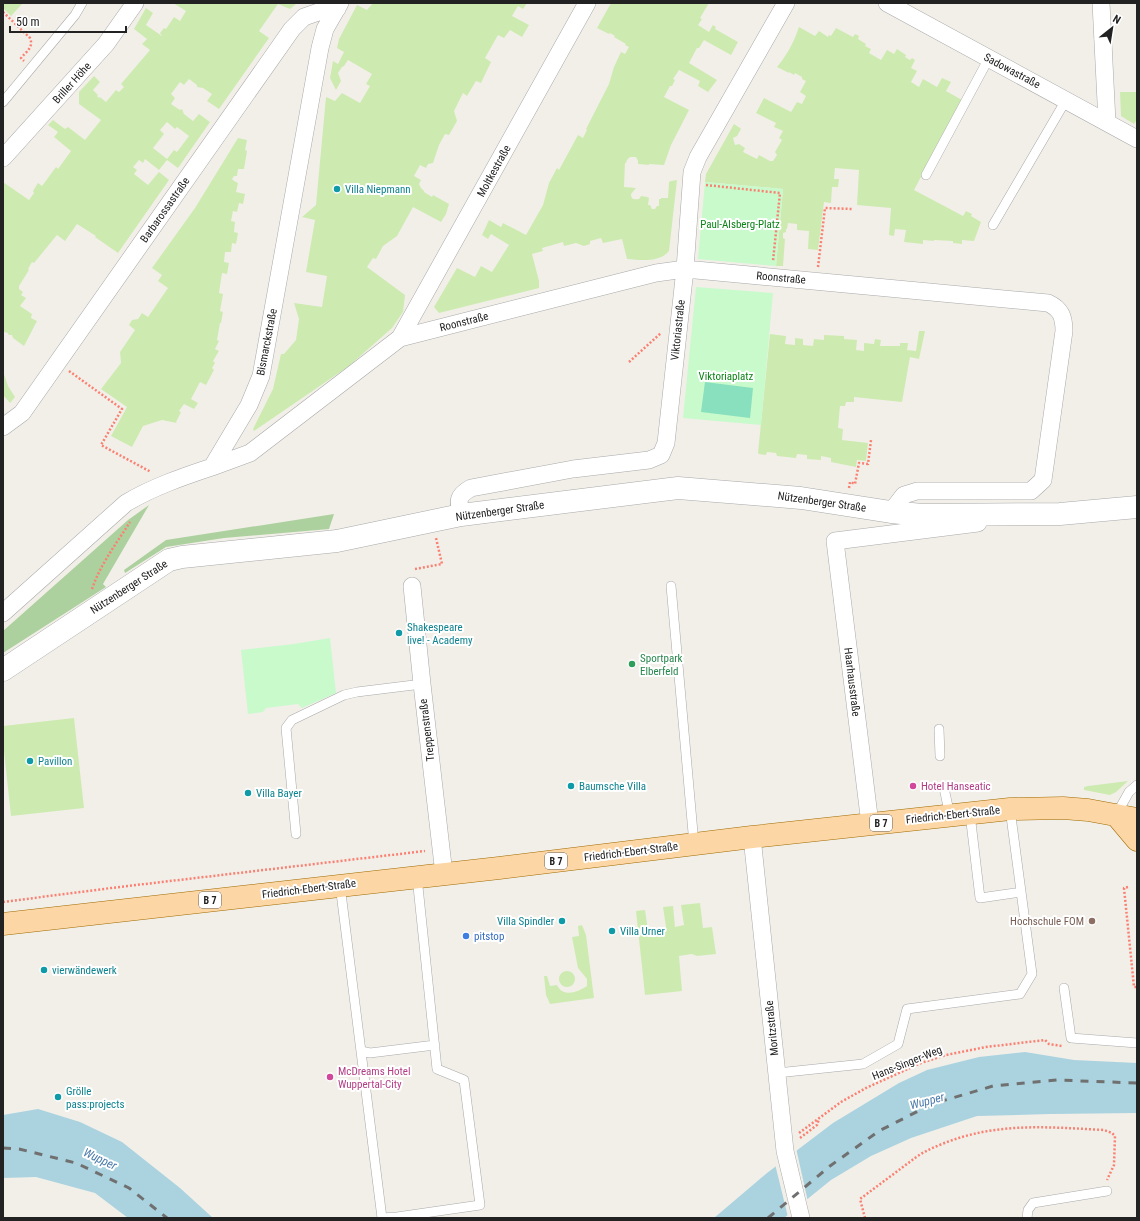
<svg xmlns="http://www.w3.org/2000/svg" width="1140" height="1221" viewBox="0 0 1140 1221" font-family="'Roboto Condensed',sans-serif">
	<rect width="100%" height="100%" fill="#f2efe9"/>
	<path fill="#cdebb0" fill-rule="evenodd" d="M3,3H23L11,16L3,8Z
		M173,3H295L296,4L290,9L278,4L259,31L269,38L219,109L207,101L212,94L203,88L197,87V85L189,79L184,85L180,82L171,94L175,98L171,104L180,110L182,109L184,114L193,121L199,114L210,122L178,168L167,160L159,170L145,159L143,163L139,160L133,167L137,170L134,174L148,185L159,172L169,180L118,253L95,237L96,236L77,224L65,241L57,235L34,263L32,262L28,269L29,270L19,286V289L23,292L21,295L26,298L20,306L32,314L31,318L37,321L24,346L13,338L12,335H9L8,334V333L4,332L3,327V182L29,200L34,193L33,191L38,183L42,186L56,167L58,169L71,151L54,137L58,132L48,125L53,120L65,129L68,127L85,140L101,120L79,104V92L94,76L100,82L93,90L98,95L97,96L99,98L100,97L106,102L116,90L119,92L124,87L121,84L150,50L142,44L147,39L134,29L146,8L153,13L146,25L162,36L160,33L164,28L166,29L174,17L180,21L186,11ZM167,122L175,129L177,127L189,136L177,152L174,150L167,159L153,148L164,134L160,130Z
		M373,3H527L523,9L518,6L512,16L529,25L522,37L510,30L504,38L498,35L485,58L491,62L481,83L476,81L467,96L463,93L454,111L457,121L449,135L445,134L439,145L433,163L428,164L426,168L420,165L414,176L421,180L419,184L421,188L424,191V192L432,197L433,195L449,204L446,214L441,222L413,207L397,236L383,246L376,259L373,258L367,267L405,295L403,312L392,328L349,366L254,431L253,429L273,389L281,354H284L296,340L299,319L294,303L322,307L327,276L306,272L315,220L302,217L316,205L326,97L335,101L342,93L360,103L370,86L366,84L372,74L348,60L344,66L342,67L338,73L341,81L336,90L330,78L333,61L338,64L344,52L337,48L339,39L357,5L367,10Z
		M611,3H709L700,18L702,19L698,25L709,32L713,25L716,27L715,29L738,42L731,55L704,40L699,48H697L689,63L717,80L708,92L698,86L700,81L679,70L673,79L675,80L672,86H670L664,97L689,110L671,145L664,165L649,164V165L638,164V161L636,157H630L627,160L626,163H625L624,187L636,188L631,194C631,199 634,200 639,199L641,196L647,197L649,198L648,205H650L652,209H655L657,206H659V199H661V198H668L669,182L671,181L677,180L669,251C659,263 641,260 627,259L622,239L603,243L601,238L590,241V244L584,246L576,243L564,246L563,242L542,248L543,251L532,254L539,281V288L439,313L434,307L457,268L475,277L481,266L492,272L509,245L491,234L488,239L482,235L489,220L501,227L503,223L526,235L543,205L549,183L557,168L559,170L578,135L583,138L587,130L586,129L609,84L614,67L621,52L625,54L629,47L625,45L626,44L614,37L615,36L610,33L609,34L597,28Z
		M799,27L815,36L819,31L828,37L829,35L831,36L836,28L853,37L855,34L859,36L858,39L866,44L865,46L871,49L869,53L881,60L887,50L894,54L897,49L906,55L905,57L910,60L912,58L915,60L911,68L917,71L911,82L919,87L923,79L937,87L942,78L951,82L946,91L962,100L914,190L963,216L966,211L972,214L971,216L981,222L974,241L962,240V244L953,243V241L934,240V241L923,240V244L904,242L906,230L895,229L894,236L889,235L891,208L857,205L859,170L835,168L834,179H839L838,187H832L831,203L824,202L818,250L808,249L809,231L797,230V224L788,223L787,229H786V232L783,233V238L785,239L783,266H776L783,189L705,182L706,174L734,124L740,128L741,129L737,136L733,138L735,145L739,144L745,148L743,152L757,159L759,155L770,161H773L777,155L775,152L782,140L779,138L783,131L774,127L776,123L756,113L764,98L791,112L797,102L802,104L806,96L800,92L806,81L802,79V77L795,73L794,75L789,72V73L777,67C787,55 794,42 799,27Z
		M1120,92H1137V120L1134,124L1121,116Z
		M238,138L247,140L245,150L247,151L244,169H238L237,176H234L232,179L234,181L238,183L236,192L245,194L243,204L239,203L237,212L233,211L231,221L235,222L234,232L238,233L236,244L232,243L231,252H225L224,262L229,263L227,274L222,273L219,293L223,294L220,311L223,312L221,323H220L217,340L219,341L215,349L219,351L213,361L215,363L212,368L214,370L206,385L200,382L191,399L198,403L194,409L184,404L179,411L181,412L176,422L177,423L162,420L143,426L132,447L111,436L127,407L101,389L121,363L120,352L135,330L129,325L132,320L138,319L142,313L148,317L168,288L158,281L162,275L152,268L195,208Z
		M919,331H925L919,359L910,357L902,402L854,397V402H846L845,406H840L838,428L843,429L842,440L868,443L866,461L857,460L856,467L831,462V458L821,456V460L807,459V455L797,454L796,458L777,456L776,453L767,452L766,455L759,454L758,453L770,334L786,336L785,344L795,345V338L803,339V345L813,346L814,339L824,340V335L844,336V339L857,340L856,350L864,351V343L874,344L875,339L881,340L880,346H900V343H908L907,350L916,351Z
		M3,374H4L8,386L15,397L10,403L3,395Z
		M74,718L84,808L11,816L3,742V726Z
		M1128,781L1116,792L1110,795L1084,790V787L1088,786Z
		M700,903L703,928L712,927L716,954L697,956L692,954L679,956L682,991L645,995L636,911L645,910L648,930L666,927L663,907L673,906L675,927L684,925L681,905Z
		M582,925L586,935L594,998L550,1004L546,995L544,976H547L550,986L557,985C563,998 578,992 587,986V979L578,968L572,937L579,936L578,926Z
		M559 979a8 8 0 1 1 16 0a8 8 0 1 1-16 0Z"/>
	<path fill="#add19e" d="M149,505L103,584L106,587L3,653V631L128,520Z
		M334,514L329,529L224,538L166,547L125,573L124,570L166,540Z"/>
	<path fill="#c8facc" d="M705,182L783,189L776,266L698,259Z
		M696,287L773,293L761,425L683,418Z
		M330,638L336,693L302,708L298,704L266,708L263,712L248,714L241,650L294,644Z"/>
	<path fill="#88e0be" d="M705,382L753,388L750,418L701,412Z"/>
	<path fill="#aad3df" d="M1025,1052L1074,1060L1137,1063V1113L1050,1114L977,1116L911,1138L871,1156L831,1180L784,1218H714L767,1173L833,1123L899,1083L927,1070L979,1057Z
		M38,1109L80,1122L122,1142L180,1188L213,1218H128L95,1193L36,1177L3,1178V1115Z"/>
	<path fill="#f2efe9" d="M796,1148L808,1202L788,1217L775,1164Z"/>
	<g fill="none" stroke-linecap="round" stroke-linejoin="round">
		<g stroke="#a9a9a9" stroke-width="10">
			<path id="service" d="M3,102L75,15L82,3
				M926,175L989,58
				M993,225L1066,100
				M671,586L694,844
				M939,729L940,756
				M944,788L950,816
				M970,814L980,898L1021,892
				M1116,815L1129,792L1137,785
				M296,834L286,728L292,720L344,695L357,692L422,684
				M340,885L382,1218L397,1217L480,1205L464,1080L437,1069L417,877
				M1064,988L1071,1038L1137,1043
				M361,1051L370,1053L435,1045
				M777,1073L863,1064L898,1044L907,1009L1020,994L1032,974L1010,809
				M1027,1218L1028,1210L1033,1203L1107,1191"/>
		</g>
		<g stroke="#a9a9a9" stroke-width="18">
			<path id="minor" d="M887,3L1137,139
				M1101,3L1107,122
				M3,158L106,44L135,3
				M400,338L587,3
				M3,427L22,413L292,29L304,17L324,10L337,9
				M212,467L250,453L400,338L656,273L685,269L1048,303C1061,309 1064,317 1064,331L1043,480L1031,491H917L904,495L891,512
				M461,515C458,500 457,496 471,488L573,469L649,460L661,455L666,443L685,269L692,172L698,157L786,3
				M412,586L422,684L444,874
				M3,613L126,503C153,487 182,477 212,467L249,405L261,376L320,48L325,29L340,3
				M870,824L835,541L978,523
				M752,837L785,1151L801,1218"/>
		</g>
		<g stroke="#a9a9a9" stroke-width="23">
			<path id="tertiary" d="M3,670L169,560L182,557L337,541L461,515L678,488L801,498L891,512L922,515L1060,514L1137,507"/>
		</g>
		<g stroke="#a06b00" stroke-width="23">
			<path id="primary" d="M1116,815L1137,840
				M3,924L499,868L752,837L1010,809L1063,808L1088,810L1137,819"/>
		</g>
		<path stroke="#fa8072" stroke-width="2.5" stroke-dasharray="2 2" stroke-linecap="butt" d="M3,12L30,38C34,47 26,52 21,58L24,61
			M706,185L780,193L773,261
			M818,267L825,208L853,209
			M629,362L661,333
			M69,371L122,409L101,445L151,472
			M849,488L850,482L855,484L859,463L868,464L871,440
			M415,569L442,564L436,538
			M92,589C100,565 116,544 130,522
			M1128,887L1124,888L1134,987H1137
			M3,902L111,888L425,851
			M799,1133L841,1102L866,1088L921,1063L946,1055L986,1047L1045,1040L1049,1044L1062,1046
			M800,1138L817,1125L819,1119
			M865,1218L860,1199L915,1158C923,1152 932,1148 942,1144C996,1122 1047,1127 1104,1130L1112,1133L1115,1136L1114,1165L1107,1180"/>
		<use href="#service" stroke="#fff" stroke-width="9"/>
		<use href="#minor" stroke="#fff" stroke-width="17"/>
		<use href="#tertiary" stroke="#fff" stroke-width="22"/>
		<use href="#primary" stroke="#fcd6a4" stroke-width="22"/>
		<path stroke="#707070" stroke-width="3" stroke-dasharray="8 8" stroke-linecap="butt" d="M3,1148L19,1149L76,1163L129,1188L167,1218
			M768,1218L830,1166L879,1131L932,1104L993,1086L1057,1080L1137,1083"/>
	</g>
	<g fill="#0f9aa8" stroke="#fff" stroke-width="1.5">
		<circle cx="337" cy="189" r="4"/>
		<circle cx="399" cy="633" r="4"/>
		<circle cx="30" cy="761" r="4"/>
		<circle cx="571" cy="786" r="4"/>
		<circle cx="248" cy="793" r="4"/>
		<circle cx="562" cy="921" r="4"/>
		<circle cx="612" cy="931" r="4"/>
		<circle cx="44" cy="970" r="4"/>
		<circle cx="58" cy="1097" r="4"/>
	</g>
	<circle fill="#2e9e5b" stroke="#fff" stroke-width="1.5" cx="632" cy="664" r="4"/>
	<g fill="#d1479c" stroke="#fff" stroke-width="1.5">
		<circle cx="913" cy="786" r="4"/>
		<circle cx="330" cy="1077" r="4"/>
	</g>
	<circle fill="#8d6e63" stroke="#fff" stroke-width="1.5" cx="1092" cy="921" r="4"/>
	<circle fill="#3f7fe0" stroke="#fff" stroke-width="1.5" cx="466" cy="936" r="4"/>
	<g text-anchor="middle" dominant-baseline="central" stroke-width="4" stroke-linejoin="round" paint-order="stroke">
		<g fill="#fff" stroke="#646464" stroke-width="1">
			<rect x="870" y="815" width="22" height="16" rx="3"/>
			<rect x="545" y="853" width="22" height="16" rx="3"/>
			<rect x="199" y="892" width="22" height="16" rx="3"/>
		</g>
		<g font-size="10" font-weight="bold" fill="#222">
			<text x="881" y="823">B 7</text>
			<text x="556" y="861">B 7</text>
			<text x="210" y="900">B 7</text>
		</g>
		<g font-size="11" fill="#222" stroke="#fff">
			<text transform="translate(1012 71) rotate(28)">Sadowastraße</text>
			<text transform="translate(72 83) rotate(-48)">Briller Höhe</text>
			<text transform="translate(494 171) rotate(-61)">Moltkestraße</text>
			<text transform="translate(165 210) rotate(-55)">Barbarossastraße</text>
			<text transform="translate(781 278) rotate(5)">Roonstraße</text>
			<text transform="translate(464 322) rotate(-14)">Roonstraße</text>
			<text transform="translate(678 330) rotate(-84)">Viktoriastraße</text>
			<text transform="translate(267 342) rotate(-79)">Bismarckstraße</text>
			<text transform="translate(822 502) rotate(8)">Nützenberger Straße</text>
			<text transform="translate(500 511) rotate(-8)">Nützenberger Straße</text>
			<text transform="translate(129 587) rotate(-33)">Nützenberger Straße</text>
			<text transform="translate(852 682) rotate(83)">Haarhausstraße</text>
			<text transform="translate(427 730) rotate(-97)">Treppenstraße</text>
			<text transform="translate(953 815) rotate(-6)">Friedrich-Ebert-Straße</text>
			<text transform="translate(631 852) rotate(-7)">Friedrich-Ebert-Straße</text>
			<text transform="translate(309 889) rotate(-7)">Friedrich-Ebert-Straße</text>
			<text transform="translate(772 1028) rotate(-96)">Moritzstraße</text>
			<text transform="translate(907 1063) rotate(-22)">Hans-Singer-Weg</text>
		</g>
		<g font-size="11" fill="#0d838f" stroke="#fff" text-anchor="start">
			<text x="345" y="189">Villa Niepmann</text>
			<text x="407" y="627">Shakespeare<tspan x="407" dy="13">live! - Academy</tspan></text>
			<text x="38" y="761">Pavillon</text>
			<text x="579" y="786">Baumsche Villa</text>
			<text x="256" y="793">Villa Bayer</text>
			<text x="554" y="921" text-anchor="end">Villa Spindler</text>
			<text x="620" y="931">Villa Urner</text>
			<text x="52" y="970">vierwändewerk</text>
			<text x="66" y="1091">Grölle<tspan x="66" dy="13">pass:projects</tspan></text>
		</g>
		<g font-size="11" fill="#0c8416" stroke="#fff">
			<text x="740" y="224">Paul-Alsberg-Platz</text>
			<text x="726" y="376">Viktoriaplatz</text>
		</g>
		<g font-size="11" fill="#27864d" stroke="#fff" text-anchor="start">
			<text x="640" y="658">Sportpark<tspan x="640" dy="13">Elberfeld</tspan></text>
		</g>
		<g font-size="11" fill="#b23c85" stroke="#fff" text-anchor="start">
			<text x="921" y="786">Hotel Hanseatic</text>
			<text x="338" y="1071">McDreams Hotel<tspan x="338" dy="13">Wuppertal-City</tspan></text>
		</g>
		<g font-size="11" fill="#785e54" stroke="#fff" text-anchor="end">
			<text x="1084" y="921">Hochschule FOM</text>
		</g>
		<g font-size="11" fill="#366cbe" stroke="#fff" text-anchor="start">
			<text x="474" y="936">pitstop</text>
		</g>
		<g font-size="12" font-style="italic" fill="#4a7aab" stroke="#fff">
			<text transform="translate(927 1101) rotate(-15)">Wupper</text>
			<text transform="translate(100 1159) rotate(25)">Wupper</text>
		</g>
	</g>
	<rect width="1140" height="1221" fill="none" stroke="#222222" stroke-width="8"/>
	<g transform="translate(1112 28) rotate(30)" stroke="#ffffff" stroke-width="3" paint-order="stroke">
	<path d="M0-3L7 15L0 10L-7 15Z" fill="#222222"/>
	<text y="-6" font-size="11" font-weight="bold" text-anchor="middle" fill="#222222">N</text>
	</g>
	<path d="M10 26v6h116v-6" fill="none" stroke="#222222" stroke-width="2"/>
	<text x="16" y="26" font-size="12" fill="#222222" stroke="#ffffff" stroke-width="3" paint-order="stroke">50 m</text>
</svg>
